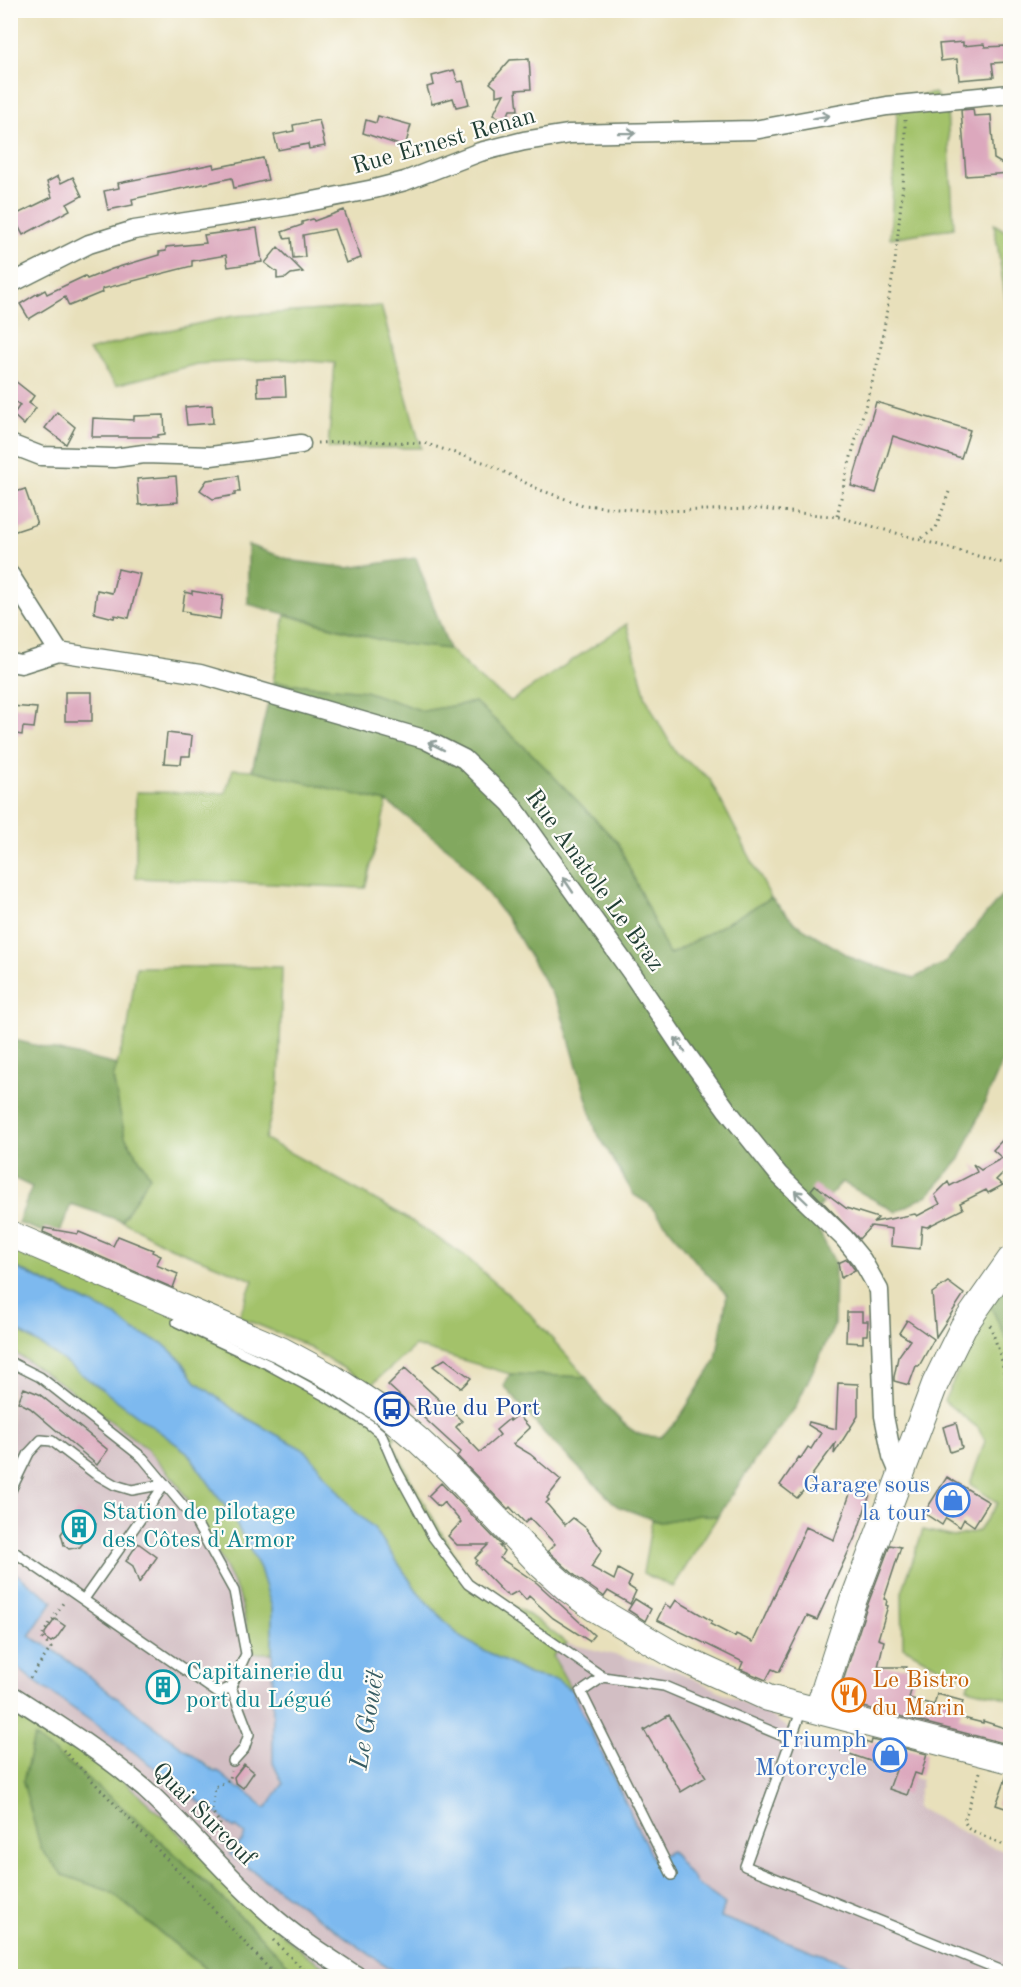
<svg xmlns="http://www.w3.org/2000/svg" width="1021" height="1987" viewBox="0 0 1021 1987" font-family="'Old Standard TT',serif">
	<rect width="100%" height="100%" fill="#fdfcf7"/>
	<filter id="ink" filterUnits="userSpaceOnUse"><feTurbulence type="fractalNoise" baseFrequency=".0167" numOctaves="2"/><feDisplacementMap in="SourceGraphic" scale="12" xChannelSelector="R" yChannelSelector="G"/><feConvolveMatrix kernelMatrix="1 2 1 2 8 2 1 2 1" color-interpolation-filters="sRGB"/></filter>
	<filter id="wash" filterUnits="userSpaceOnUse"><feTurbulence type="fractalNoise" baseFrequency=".008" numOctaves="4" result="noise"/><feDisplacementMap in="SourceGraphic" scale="24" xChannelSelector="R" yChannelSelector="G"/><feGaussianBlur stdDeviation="1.35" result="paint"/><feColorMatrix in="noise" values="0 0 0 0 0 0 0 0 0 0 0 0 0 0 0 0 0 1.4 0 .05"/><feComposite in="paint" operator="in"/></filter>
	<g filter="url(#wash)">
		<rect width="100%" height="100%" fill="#e8e0bb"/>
		<path fill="#d2bec3" d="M11,1350L66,1387L145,1447L175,1480L203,1523L240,1597L252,1653H272L273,1763L283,1784L267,1808L127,1707L51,1648L29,1635L53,1601L11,1570Z
			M567,1643L675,1670L768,1714L806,1741L922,1780L916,1807L987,1845L1010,1853V1976H880L721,1917L725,1904L695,1882L671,1851L654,1861L553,1656Z
			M10,1662L30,1678L108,1733L197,1798L207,1809L219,1815L234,1829L236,1827L245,1834L242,1841L230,1854L391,1970L387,1976H339L304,1953L11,1700Z"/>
		<path fill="#a3c26b" stroke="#618050" stroke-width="1.5" d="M935,93L947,112L954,228L890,238L898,99Z
			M994,224L1010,234V327Z
			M381,306L421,448H328L335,363L283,359L197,364L116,385L89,351L138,337L233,316Z
			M285,615L388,642L449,649L482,681L511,701L627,624L646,698L661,727L676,753L709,778L771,898L669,955L618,843L531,753L475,702L423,711L365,691L273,682Z
			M233,769L252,770L387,802L365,888L136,878V792L225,793Z
			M136,967H282L279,1085L265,1139L397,1212L464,1255L529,1313L586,1377L510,1374L415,1346L371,1385L300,1342L239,1317L253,1280L168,1246L122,1221L150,1176L125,1137L113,1078L128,1027Z
			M10,1243C123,1291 239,1335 343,1400C361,1411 378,1424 396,1436L392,1442L412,1482L469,1580L529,1615L567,1643L553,1656L572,1691L557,1680L530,1675L461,1638L420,1595L374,1528L352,1509L306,1451L241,1415L195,1381L182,1361L162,1343L134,1331L116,1316L11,1265Z
			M989,1303L1010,1346V1699L967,1688L970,1677L946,1671L903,1647L902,1592L923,1530L954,1537L978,1531L998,1503L970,1484L985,1441L978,1428L944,1401Z
			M10,1326L50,1351L187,1452L230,1513L260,1568L272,1608V1653H252L240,1597L203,1523L175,1480L145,1447L66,1387L11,1350Z
			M699,1515L718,1516L673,1587L643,1573L652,1520L660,1522Z
			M10,1700L117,1775L164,1818L247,1903L304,1953L339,1976H299C216,1890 130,1808 34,1737L23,1782L63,1875L109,1891L210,1973V1976H11Z"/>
		<path fill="#82a85f" stroke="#50724a" stroke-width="1.5" d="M248,545L294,561L348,568L416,558L449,649L388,642L248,604Z
			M273,682L365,691L423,711L475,702L531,753L618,843L669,955L771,898L796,924L856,960L914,978L945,963L1010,886V1045L960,1159L928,1195L896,1212L842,1182L811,1215L835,1263L834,1326L795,1408L761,1451L718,1516L699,1515L660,1522L617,1506L545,1434L504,1386L510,1374L586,1377C594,1392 625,1431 642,1435C648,1437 655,1436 661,1437L678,1420L716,1360L727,1295L697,1263L649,1204L634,1195L596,1131L560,1008L511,924L459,857L387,802L252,770Z
			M10,1039L117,1065L113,1078L125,1137L150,1176L122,1221L71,1204L58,1237L18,1223L32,1187L11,1177Z
			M1010,1275V1346L989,1303Z
			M34,1737C130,1808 216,1890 299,1976H210V1972L109,1891L63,1875L41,1849L23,1782Z"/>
		<path fill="#7db9ef" stroke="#4e7b92" stroke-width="1.5" d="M10,1265L116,1316L134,1331L162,1343L182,1361L195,1381L241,1415L306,1451L352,1509L374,1528L420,1595L461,1638L530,1675L557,1680L572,1691L653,1860L671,1851L695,1882L725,1904L721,1917L880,1976H400L229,1854L242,1841L245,1834L236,1827L234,1829L219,1815L196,1800V1798L108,1733L30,1678L11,1662V1570L53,1601L29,1636L51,1648L215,1772L217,1771L239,1789L242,1788L256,1799V1801L265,1808L267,1807L283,1784L273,1763L272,1608L260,1568L230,1513L187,1452L50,1351L11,1326Z"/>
		<g id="blocks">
			<path fill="#dca8bd" d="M963,42V46L984,44L985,47L1006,46L1008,62L992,63L994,77L959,80L957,59L941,61L939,44Z
				M529,59L531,89L516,90L518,110H510L506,120L493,115L504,94L496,96V88L490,83L510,60Z
				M454,70L458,82L463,81L469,104L456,107L453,98L432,104L427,87L434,85L432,76Z
				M973,109L974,116L991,115L994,159L1011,169V173L966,176L961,110Z
				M378,116L411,125L405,147L363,133L366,120L376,123Z
				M319,120L325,146L309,149L308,144L278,150L274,135L294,131L293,125Z
				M263,158L268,180L234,188L232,178L132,199L133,205L108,210L104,191L119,188L118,183L213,164L214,168Z
				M58,176L61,183L73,177L82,196L67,204L70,210L23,235L13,216L52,197L47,182Z
				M344,210L361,258L346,263L334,229L303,235L305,257L293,258L291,238L285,239L282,232L302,225V222L313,219L314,221Z
				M257,228L262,262L228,267L226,255L192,261V266L102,289L103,292L69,306L65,297L29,319L20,304L38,293V294L45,290L47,294L85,276L87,279L112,269L159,255V252L166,251V247L206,243L204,235Z
				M278,247L303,272L291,274L286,278L277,279V272L265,263Z
				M10,377L34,396L29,403L36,408L24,425L13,415L20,405L10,398Z
				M285,377L286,396L258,397L257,378Z
				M876,402L970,430L961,458L893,436L876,493L851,486Z
				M212,405L213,423L187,425L185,407Z
				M57,412L75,427L66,444L45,428Z
				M164,415L165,434L158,435V437H92L93,418L134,420V416Z
				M176,476L178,502L139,505L137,479Z
				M238,476L240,492H235V495L213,499L200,490L207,480Z
				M25,489L37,524L10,533V494Z
				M118,569L140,574L129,618L115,615L114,618L94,613L97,590L112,593Z
				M192,591L223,596L220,619L189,614V612L182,611L185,592L192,594Z
				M65,692H92V721H65Z
				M10,706L37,708L34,728L23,727L22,735L10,733Z
				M167,733L192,736L190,756H182L181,764L164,763Z
				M1011,1131V1165L996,1180L1003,1185L988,1193L986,1190L960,1203L963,1209L927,1227L922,1226L920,1249L891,1246L892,1229L871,1226L859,1239L811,1190L815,1185L846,1208L878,1218L874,1222L915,1214L917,1216L940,1204L935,1195L948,1182L950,1186L977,1172L973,1164L981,1170L1002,1158L993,1150Z
				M44,1228L78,1234L79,1232L113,1246L118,1236L153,1250L152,1252L161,1256L156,1265L178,1274L173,1288L43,1232Z
				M847,1259L855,1270L841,1278L838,1263Z
				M948,1282L964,1294L936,1337L932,1293Z
				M847,1312H862V1321H868L867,1335H863V1343L846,1342Z
				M907,1320L934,1339L919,1366H916L909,1385L894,1381V1377L898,1357L910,1340L899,1333Z
				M445,1359L471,1378L461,1388L433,1366Z
				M405,1368L462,1421L456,1427L480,1452L500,1435L496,1430L509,1419L510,1421L518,1415L530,1428L513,1444L530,1454L561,1480L547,1498L549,1500L546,1503L565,1525L573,1518L577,1521L586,1528L602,1550L591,1567L614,1580L618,1569L632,1577L628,1586L636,1591L630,1604L608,1591L604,1597L602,1595L578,1578L550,1553L548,1551L555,1544L530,1518L525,1523L510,1507L508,1509L457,1456L461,1452L388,1385Z
				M838,1383L858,1384V1416L834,1454L835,1444L812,1475L810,1480L814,1483L807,1492L804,1490L797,1498L780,1485L799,1457L801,1458L808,1447L811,1449L821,1433L808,1425L809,1422L836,1429Z
				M24,1388L39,1394L108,1450L97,1465L30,1408L18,1402Z
				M956,1423L962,1448L950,1452L943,1427Z
				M947,1477L989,1502L974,1526L964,1519L960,1527L946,1518L942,1525L924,1513Z
				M441,1483L502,1546H499L504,1551L500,1558L537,1583L594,1635L589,1641L553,1618L529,1596L526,1600L518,1591L509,1596L506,1593L505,1594L475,1563L477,1560L475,1558L488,1545H457L448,1536L461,1522L444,1502L439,1507L428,1496Z
				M852,1488L870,1494L857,1533L817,1620L807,1616L779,1672L772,1669L766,1680L740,1669L743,1662L657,1620L665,1604L671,1608L676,1600L712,1621L710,1624L735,1637L736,1634L753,1642L806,1527L834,1540Z
				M77,1511L96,1524L80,1547L69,1549L64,1545L61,1534Z
				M138,1543L157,1557L139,1583L133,1566L126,1561Z
				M890,1545L901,1547L884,1599L887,1600L886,1605L888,1606L878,1639L884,1641L878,1667H907V1673H910L911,1679L914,1680L909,1698L934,1705L937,1694L963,1701L959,1717L983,1723V1721L1011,1730V1745L837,1700L866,1609Z
				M635,1599L651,1609L645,1621L628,1610Z
				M55,1619L65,1626L56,1639L51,1642L45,1638V1633Z
				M161,1676L172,1684L165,1693H156L155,1684Z
				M669,1715L706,1777L681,1792L644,1730Z
				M846,1736L871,1744L872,1740L927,1754L921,1775L915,1773L907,1795L889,1789L896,1770L841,1751Z
				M244,1764L254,1772L243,1788L235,1782L234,1777Z
				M1007,1775H1011V1810L996,1805Z"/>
		</g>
	</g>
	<g filter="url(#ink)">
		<use href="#blocks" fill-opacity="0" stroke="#657663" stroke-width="1.5"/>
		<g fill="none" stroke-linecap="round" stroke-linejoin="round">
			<g stroke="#657663" stroke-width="12">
				<path id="lane" d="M177,1322L267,1364L327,1397L369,1424L381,1434L396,1469L433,1537L468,1584L603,1677L664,1686L792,1740
					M10,1362L40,1377L143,1458L194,1519L234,1591L246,1654L231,1687L218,1693L10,1549
					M10,1492L29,1453L41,1440L52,1441L94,1473L115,1485L132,1490L165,1484
					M84,1599L165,1484
					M603,1677L581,1692L672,1875
					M231,1687L249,1734L244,1749L233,1761
					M802,1709L745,1866L1010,1974"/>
			</g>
			<g stroke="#657663" stroke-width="21">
				<path id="street" d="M10,284L89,244L134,230L288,206L374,189L405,181L480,152L524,141L569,134L754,130L887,106L1010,94
					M10,444L41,456L114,458L144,454L211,456L301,444
					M10,575L59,652
					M10,662L21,664L59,652L200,674L424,739L464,759L511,804L631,972L680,1045L727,1110L779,1175L844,1238L862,1260L879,1290L884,1416L892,1456L900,1475
					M10,1694C57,1724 103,1753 145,1789C188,1828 224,1874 268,1912C295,1937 326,1956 357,1976"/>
			</g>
			<g stroke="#657663" stroke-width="28">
				<path id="secondary" d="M10,1234L281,1350L333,1378L386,1413L419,1441L451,1471L540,1564L569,1590L594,1608L674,1655L768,1698L1010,1760
					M818,1710L852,1604L935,1384L963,1327L1010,1260"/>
			</g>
			<path stroke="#657663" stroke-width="3" stroke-dasharray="1.5 4.5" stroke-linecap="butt" d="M317,443L361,441L424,443L486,463L540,490L583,505L651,511L761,509L839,517L1010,565
				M837,516L847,471L879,358L895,262L905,164V120
				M922,538L936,528L950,489
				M990,1325L1001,1357L1010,1401
				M30,1678L51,1648L41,1637L65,1600
				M63,1750L131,1821L276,1976
				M980,1772L964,1821L969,1829L1010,1848
				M210,1833L220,1824L212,1811L215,1787L230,1780L231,1771
				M273,1940L310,1976"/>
			<use href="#lane" stroke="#fff" stroke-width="9"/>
			<use href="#street" stroke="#fff" stroke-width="18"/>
			<use href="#secondary" stroke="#fff" stroke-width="26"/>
		</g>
		<defs><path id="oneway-shaft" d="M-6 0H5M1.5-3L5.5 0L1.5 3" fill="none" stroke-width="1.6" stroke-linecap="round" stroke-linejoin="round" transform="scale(1.5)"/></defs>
		<g stroke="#8f9e9a">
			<use href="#oneway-shaft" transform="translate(821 117) rotate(-10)"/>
			<use href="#oneway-shaft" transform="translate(627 133) rotate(-1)"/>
			<use href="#oneway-shaft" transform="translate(436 746) rotate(-153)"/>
			<use href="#oneway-shaft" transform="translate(568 885) rotate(-124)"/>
			<use href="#oneway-shaft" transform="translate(680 1045) rotate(-125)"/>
			<use href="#oneway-shaft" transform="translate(801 1197) rotate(-136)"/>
		</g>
	</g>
	<defs>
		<g id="bus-ring" transform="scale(1.725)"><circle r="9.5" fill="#fdfcf7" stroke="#1a4fb4" stroke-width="1.5"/><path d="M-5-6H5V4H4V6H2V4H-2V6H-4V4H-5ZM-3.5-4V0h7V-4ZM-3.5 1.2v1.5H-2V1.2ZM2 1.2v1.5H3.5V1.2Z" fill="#1a4fb4"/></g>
		<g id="shop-ring" transform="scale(1.725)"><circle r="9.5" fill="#fdfcf7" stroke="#3f7fe0" stroke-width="1.5"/><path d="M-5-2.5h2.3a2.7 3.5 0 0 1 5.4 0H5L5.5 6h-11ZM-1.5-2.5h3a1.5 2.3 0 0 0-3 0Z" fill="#3f7fe0"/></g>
		<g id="building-ring" transform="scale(1.725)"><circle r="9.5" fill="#fdfcf7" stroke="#0f9aa8" stroke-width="1.5"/><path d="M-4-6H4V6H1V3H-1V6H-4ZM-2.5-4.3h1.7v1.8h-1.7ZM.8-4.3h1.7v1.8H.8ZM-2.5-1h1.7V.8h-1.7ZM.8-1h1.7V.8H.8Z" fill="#0f9aa8"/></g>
		<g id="restaurant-ring" transform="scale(1.725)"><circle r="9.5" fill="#fdfcf7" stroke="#e8710a" stroke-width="1.5"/><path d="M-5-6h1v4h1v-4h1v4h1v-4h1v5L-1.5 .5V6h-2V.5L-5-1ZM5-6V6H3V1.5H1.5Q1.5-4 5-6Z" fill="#e8710a"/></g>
	</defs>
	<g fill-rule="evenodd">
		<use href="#bus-ring" x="392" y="1409"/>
		<use href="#shop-ring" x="953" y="1500"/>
		<use href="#building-ring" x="79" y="1527"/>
		<use href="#building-ring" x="163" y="1687"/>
		<use href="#restaurant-ring" x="849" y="1695"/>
		<use href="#shop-ring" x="890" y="1755"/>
	</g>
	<g text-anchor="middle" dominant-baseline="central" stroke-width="4.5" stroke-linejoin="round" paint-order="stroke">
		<g font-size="24" fill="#1f3d34" stroke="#fdfcf7">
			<text transform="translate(444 142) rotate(-16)">Rue Ernest Renan</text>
			<text transform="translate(594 881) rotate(54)">Rue Anatole Le Braz</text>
			<text transform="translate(203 1815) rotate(45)">Quai Surcouf</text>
		</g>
		<g font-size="24" fill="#164399" stroke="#fdfcf7" text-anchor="start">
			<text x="415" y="1409">Rue du Port</text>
		</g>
		<g font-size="24" fill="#366cbe" stroke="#fdfcf7" text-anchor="end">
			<text x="930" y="1486">Garage sous<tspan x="930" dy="28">la tour</tspan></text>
			<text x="867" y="1741">Triumph<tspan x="867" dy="28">Motorcycle</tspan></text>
		</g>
		<g font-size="24" fill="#0d838f" stroke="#fdfcf7" text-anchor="start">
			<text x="102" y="1513">Station de pilotage<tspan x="102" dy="28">des Côtes d'Armor</tspan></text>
			<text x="186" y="1673">Capitainerie du<tspan x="186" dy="28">port du Légué</tspan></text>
		</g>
		<g font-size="24" fill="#c56008" stroke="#fdfcf7" text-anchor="start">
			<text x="872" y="1681">Le Bistro<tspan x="872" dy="28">du Marin</tspan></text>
		</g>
		<g font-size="26" font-style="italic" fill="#365c63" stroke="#fdfcf7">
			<text transform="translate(368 1720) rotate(-80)">Le Gouët</text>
		</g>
	</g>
	<rect width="1021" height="1987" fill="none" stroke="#fdfcf7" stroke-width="36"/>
</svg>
